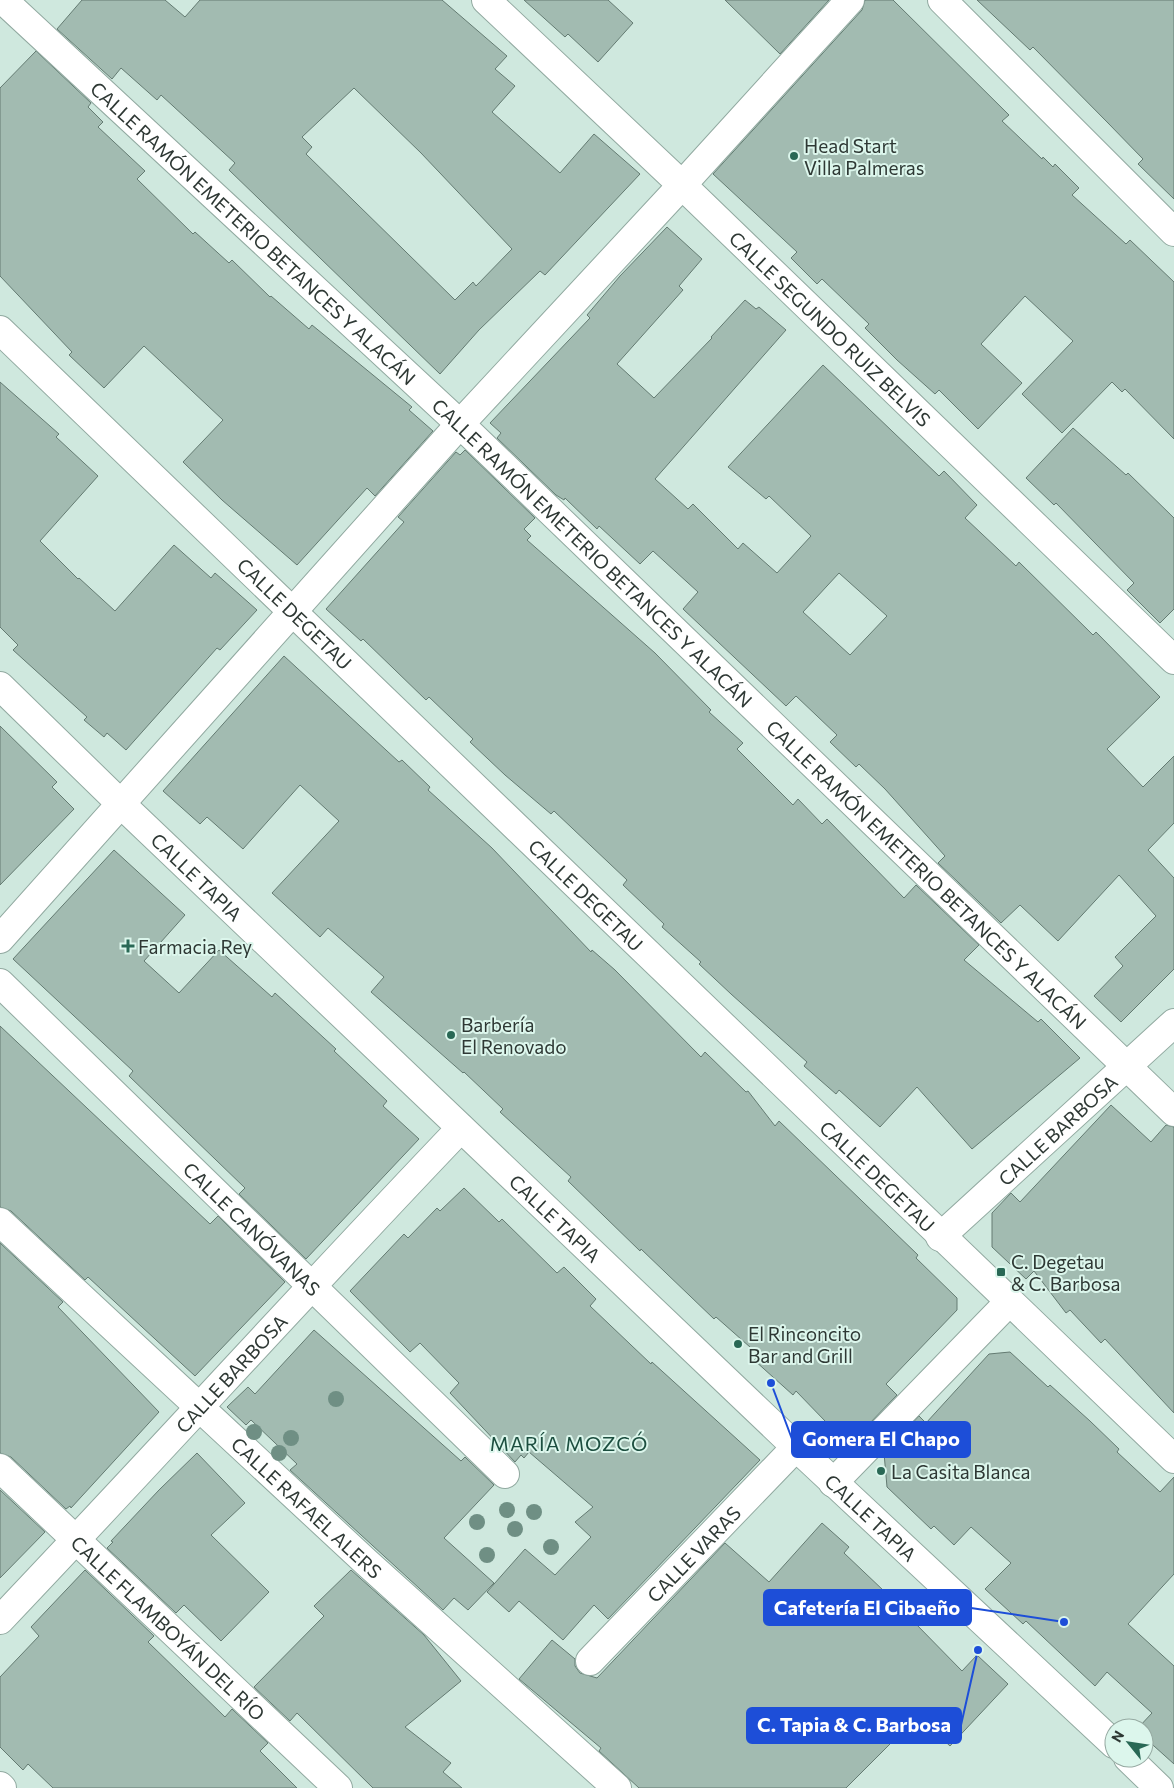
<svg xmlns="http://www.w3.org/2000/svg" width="1174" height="1788" viewBox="0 0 1174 1788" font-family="Commissioner,sans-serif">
	<rect width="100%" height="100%" fill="#cfe8de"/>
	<path fill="#a2bbb1" stroke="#647b72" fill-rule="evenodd" d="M82,0H165L185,17L200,0H442L507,56L495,69L515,86L492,112L560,173L594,134L640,174L545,275L540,271L479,330L440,374L229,170L235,163L161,95L157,100L121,68L112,79L57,29ZM354,88L421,153L512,249L476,286L473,282L455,300L306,154L312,147L302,137Z
		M524,0H608L633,23L598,62L568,34L565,37Z
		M725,0H829L780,54Z
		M865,0H893L1009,115L1002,121L1042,159L1043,157L1053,167L1055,164L1079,188L1072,195L1126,244L1130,240L1174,282V439L1125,389L1122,392L1112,382L1062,433L1022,394L1073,341L1025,296L981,344L1022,383L978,429L939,390L935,394L897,360L865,328L869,324L822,279L817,284L791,258L797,252L713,174L862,10Z
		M977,0H1174V199L1138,164L1143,159L1108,123L1033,47L1030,50Z
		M36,51L91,103L88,107L103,122L98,127L145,171L137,179L193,234L195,232L229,263L232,260L270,297L271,296L309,329L312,325L412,407L409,410L433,431L375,496L367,488L297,565L222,500L183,462L223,420L144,346L104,388L69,355L72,352L0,276V88Z
		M667,227L702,259L679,286L683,290L617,364L654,398L712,338L711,337L745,300L756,309L759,307L786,330L655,479L688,509L693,504L738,549L743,543L777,573L811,536L769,496L766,499L728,467L823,365L939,476L944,471L977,505L965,518L1016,566L1019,562L1093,635L1096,632L1160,697L1107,749L1143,787L1174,756V823L1148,850L1174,878V969L1121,1022L1094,996L1123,966L1115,957L1156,916L1119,875L1058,941L1020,905L1001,923L938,863L945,856L885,789L859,764L856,767L830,742L837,735L796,696L786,706L683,609L698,592L653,551L640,564L599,526L597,529L565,498L564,500L556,495L497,438L501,433L490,423L590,318L587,315L620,276ZM839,573L887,616L850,655L803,612Z
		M0,382L59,434L56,437L98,476L40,541L78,579L79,578L115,611L174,545L211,578L215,573L257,610L220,650L217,648L126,750L107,733L104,737L84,720L87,717L13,650L18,645L0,627Z
		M1073,428L1126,475L1128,473L1174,518V609L1160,623L1127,590L1134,583L1056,503L1054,505L1026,478Z
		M465,450L535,518L524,529L531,536L527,540L655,653L711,710L709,712L743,743L737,749L793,805L798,799L822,824L827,819L904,898L916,885L979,945L964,960L1038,1022L1041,1019L1080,1058L972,1149L917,1087L880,1127L839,1090L836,1094L804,1066L807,1062L731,994L699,964L701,962L662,927L664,924L623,885L627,880L554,811L551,814L505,775L470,742L473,739L429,697L426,700L363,639L361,641L326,609L404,522L398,517L456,452L460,455Z
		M284,656L399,762L402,760L430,787L428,790L492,848L591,952L592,950L615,970L701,1057L705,1052L746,1092L748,1091L775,1126L779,1121L918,1255L916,1258L957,1298V1310L886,1384L897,1395L868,1425L826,1422L796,1391L793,1395L754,1360L759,1355L716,1317L714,1319L641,1249L640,1251L568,1181L571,1177L500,1112L503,1109L464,1072L463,1073L371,992L384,977L328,928L320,937L272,893L339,821L300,785L243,849L207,817L200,824L163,791Z
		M0,726L57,782L52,787L74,809L0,885Z
		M114,850L185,915L144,961L179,993L219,950L272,997L275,993L336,1049L334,1051L387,1101L383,1106L419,1139L306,1259L239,1194L245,1188L129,1076L133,1071L13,959Z
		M0,1026L210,1224L218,1216L285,1282L195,1376L88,1277L85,1280L11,1211L0,1207Z
		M1111,1105L1151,1142L1166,1125L1174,1127V1413L1105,1339L1101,1343L1070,1310L1066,1313L1034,1271L1026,1279L992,1247V1213L1011,1193L1020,1202Z
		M464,1188L499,1222L502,1219L557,1273L564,1267L596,1299L590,1306L651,1364L652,1362L760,1460L608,1619L594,1605L563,1640L519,1601L509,1612L487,1592L525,1549L555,1575L591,1537L575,1522L593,1507L529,1452L524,1458L521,1455L515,1462L450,1393L459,1383L420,1343L410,1352L350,1291L404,1234L408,1238L437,1208L440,1211Z
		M0,1243L63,1302L58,1307L159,1412L71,1508L70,1506L66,1509L11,1457L0,1453Z
		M314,1330L461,1461L465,1457L494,1485L444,1538L494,1583L468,1610L454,1598L443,1610L290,1470L297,1464L251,1420L246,1425L227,1407L248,1387L255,1394Z
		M1010,1352L1048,1387L1050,1385L1090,1421L1119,1449L1117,1452L1160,1492L1174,1477V1574L1128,1624L1174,1666V1764L1144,1737V1728H1138L1152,1713L1107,1672L1095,1686L1026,1621L1023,1624L985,1589L1011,1563L971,1527L954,1545L934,1526L931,1529L887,1487L884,1453L919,1416L926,1423L989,1354Z
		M197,1453L245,1503L211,1535L269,1592L221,1641L184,1605L176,1613L107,1548L113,1542L111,1541L159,1490Z
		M0,1490L45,1532L0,1578Z
		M822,1523L849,1547L844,1553L884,1591L892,1599L897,1594L919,1617L914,1622L962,1671L977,1655L1008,1684L950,1746L918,1716L846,1788H639L599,1751L601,1748L519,1679L552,1640L575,1659V1666L580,1673L597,1678L725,1543L769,1582Z
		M85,1570L154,1636L148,1642L225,1717L232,1709L268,1743L260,1751L297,1788H53L28,1764L23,1770L0,1747V1677L39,1636L31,1627Z
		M351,1570L424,1635L461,1681L405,1727L451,1763L443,1772L462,1788H373L297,1713L290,1721L254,1687L324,1616L314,1606Z"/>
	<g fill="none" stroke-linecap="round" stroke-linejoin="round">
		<g stroke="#91a9a0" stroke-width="30">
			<g id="street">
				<path id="s1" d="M3,0L460,424L1174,1112"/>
				<path id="s2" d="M486,0L682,185L1174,660"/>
				<path d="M942,0L1174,232"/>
				<path id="s3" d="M0,330C393,705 780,1085 1174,1459"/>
				<path id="s4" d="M0,686L120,803L796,1447L1114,1744"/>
				<path d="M0,939L460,424L682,185L850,0"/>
				<path id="s5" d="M0,983L505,1474"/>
				<path id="s6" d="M0,1222L366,1562L617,1788"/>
				<path id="s7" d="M940,1237L1174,1023"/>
				<path id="s8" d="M0,1468L338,1788"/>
				<path d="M833,1483L1009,1302"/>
				<path id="s9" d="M0,1620C155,1457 306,1290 461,1128"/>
				<path id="s10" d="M590,1661L796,1447"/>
				<path d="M1128,1758L1159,1788"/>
				<path d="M0,1786L2,1788"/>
			</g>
		</g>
		<use href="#street" stroke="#fff" stroke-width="28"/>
	</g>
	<g fill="#6f8f84">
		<circle cx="336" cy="1399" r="8"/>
		<circle cx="254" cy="1432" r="8"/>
		<circle cx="291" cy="1438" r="8"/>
		<circle cx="279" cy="1453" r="8"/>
		<circle cx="507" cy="1510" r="8"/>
		<circle cx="534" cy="1512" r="8"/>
		<circle cx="477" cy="1522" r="8"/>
		<circle cx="515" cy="1529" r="8"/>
		<circle cx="551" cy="1547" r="8"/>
		<circle cx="487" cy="1555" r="8"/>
	</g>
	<g fill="#296855" stroke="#dcf6ec" stroke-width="2">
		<circle cx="794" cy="156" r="5"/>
		<path d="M125.5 938.5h5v5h5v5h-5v5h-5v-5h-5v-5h5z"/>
		<circle cx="451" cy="1035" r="5"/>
		<rect x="996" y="1267" width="10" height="10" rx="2.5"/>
		<circle cx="738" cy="1344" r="5"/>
		<circle cx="881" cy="1471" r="5"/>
	</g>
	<g text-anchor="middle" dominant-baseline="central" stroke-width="4" stroke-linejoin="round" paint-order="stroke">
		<g font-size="19" fill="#2e3834" stroke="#dcf6ec" text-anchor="start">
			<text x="804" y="145">Head Start<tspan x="804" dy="22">Villa Palmeras</tspan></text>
			<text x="138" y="946">Farmacia Rey</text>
			<text x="461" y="1024">Barbería<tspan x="461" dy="22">El Renovado</tspan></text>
			<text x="1011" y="1261">C. Degetau<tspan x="1011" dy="22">&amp; C. Barbosa</tspan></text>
			<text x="748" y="1333">El Rinconcito<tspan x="748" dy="22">Bar and Grill</tspan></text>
			<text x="891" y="1471">La Casita Blanca</text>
		</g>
		<g font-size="19" fill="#2e3834" stroke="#dcf6ec">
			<text stroke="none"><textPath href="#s1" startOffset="342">CALLE RAMÓN EMETERIO BETANCES Y ALACÁN</textPath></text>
			<text stroke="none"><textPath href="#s2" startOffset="476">CALLE SEGUNDO RUIZ BELVIS</textPath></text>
			<text stroke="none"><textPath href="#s1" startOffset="808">CALLE RAMÓN EMETERIO BETANCES Y ALACÁN</textPath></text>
			<text stroke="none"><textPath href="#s3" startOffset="409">CALLE DEGETAU</textPath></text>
			<text stroke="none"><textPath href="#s1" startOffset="1272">CALLE RAMÓN EMETERIO BETANCES Y ALACÁN</textPath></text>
			<text stroke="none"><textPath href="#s4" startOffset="274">CALLE TAPIA</textPath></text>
			<text stroke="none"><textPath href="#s3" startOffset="814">CALLE DEGETAU</textPath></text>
			<text stroke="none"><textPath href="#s7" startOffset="159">CALLE BARBOSA</textPath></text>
			<text stroke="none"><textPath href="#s3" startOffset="1219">CALLE DEGETAU</textPath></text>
			<text stroke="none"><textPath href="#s4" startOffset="769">CALLE TAPIA</textPath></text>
			<text stroke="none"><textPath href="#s5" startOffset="352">CALLE CANÓVANAS</textPath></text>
			<text stroke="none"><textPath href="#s9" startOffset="338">CALLE BARBOSA</textPath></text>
			<text stroke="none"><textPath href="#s6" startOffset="419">CALLE RAFAEL ALERS</textPath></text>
			<text stroke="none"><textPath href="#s4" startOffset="1204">CALLE TAPIA</textPath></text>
			<text stroke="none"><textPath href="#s10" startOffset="149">CALLE VARAS</textPath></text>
			<text stroke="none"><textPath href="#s8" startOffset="232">CALLE FLAMBOYÁN DEL RÍO</textPath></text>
		</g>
		<g font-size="20" letter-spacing="1" fill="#1c4e3f" stroke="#dcf6ec">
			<text x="569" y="1443">MARÍA MOZCÓ</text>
		</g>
	</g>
	<path fill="none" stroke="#1d4ed8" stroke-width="2" d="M771 1383L792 1439M1064 1622L971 1608M978 1650L961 1725"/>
	<g fill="#1d4ed8" stroke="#dcf6ec" stroke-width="2">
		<circle cx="771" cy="1383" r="5"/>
		<circle cx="1064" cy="1622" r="5"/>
		<circle cx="978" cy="1650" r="5"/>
	</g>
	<g fill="#1d4ed8" stroke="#1d4ed8" stroke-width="2">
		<rect x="792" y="1422" width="178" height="35" rx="5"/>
		<rect x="764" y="1590" width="207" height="35" rx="5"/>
		<rect x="747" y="1708" width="214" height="35" rx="5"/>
	</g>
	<g font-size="20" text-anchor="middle" font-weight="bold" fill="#fff">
		<text x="881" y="1446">Gomera El Chapo</text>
		<text x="867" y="1615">Cafetería El Cibaeño</text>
		<text x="854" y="1732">C. Tapia &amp; C. Barbosa</text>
	</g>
	<g transform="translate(1129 1743) rotate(300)"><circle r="24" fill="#dcf6ec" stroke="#96aaa2"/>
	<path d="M0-4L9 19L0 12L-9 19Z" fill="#296855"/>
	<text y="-8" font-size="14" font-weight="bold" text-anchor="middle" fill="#2e3834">N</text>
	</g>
</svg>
